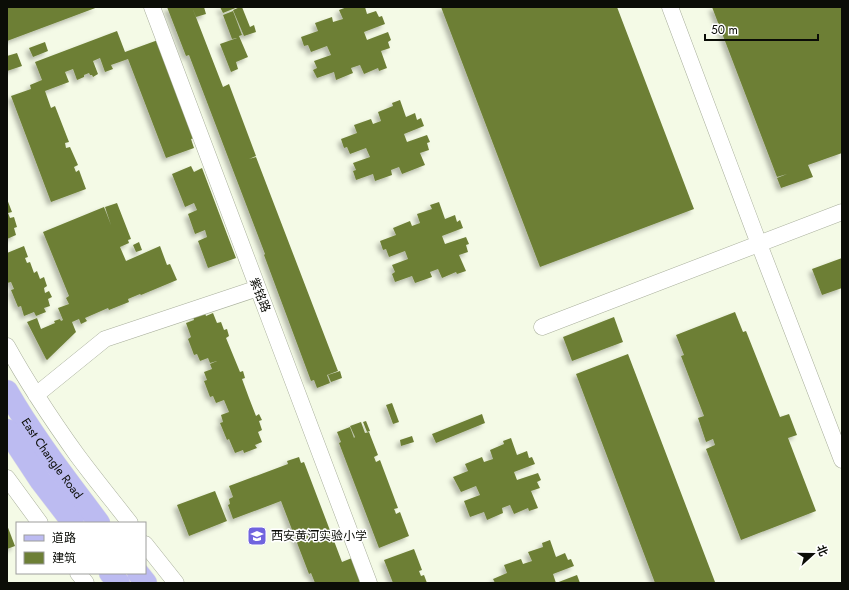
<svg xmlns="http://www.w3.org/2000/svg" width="849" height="590" viewBox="0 0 849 590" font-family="Jost,'Noto Sans SC',sans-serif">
	<defs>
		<filter id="shadow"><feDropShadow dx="-3.5" dy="3.5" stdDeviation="2" flood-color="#0004"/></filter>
	</defs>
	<rect width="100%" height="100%" fill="#f4fae6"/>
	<path fill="#6d7f36" filter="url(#shadow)" d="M7,7H98L7,41Z
		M167,7H192L223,87L229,84L256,156L249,159L256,157L338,371L327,375L330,383L317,388L314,380L311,381L264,255L265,254L189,55L186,56Z
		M192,7H204L206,14L196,17Z
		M220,7H238L223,13Z
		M240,7H242L250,27L254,25L256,32L244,36L233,10Z
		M347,7H365L367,14L376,11L379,17L382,16L385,24L364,32L367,40L388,32L391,40L388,42L390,48L381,51L387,68L379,71L378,68L364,74L360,65L351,68L353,73L336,80L334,72L317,78L313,70L317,68L314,61L331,55L327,46L311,52L308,45L304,46L301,37L318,31L315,23L332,17L333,22L343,19L339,10Z
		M441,7H617L694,209L540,267Z
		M712,7H842V153L808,165L813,177L781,188L777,178L787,174L777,177Z
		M233,11L242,35L239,36L248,57L236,62L238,69L231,72L220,44L237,38L232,39L223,15Z
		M117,31L125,52L158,40L195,138L191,139L194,148L166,158L128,59L111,65L113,69L105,72L100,58L93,61L98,74L93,77L92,75H90L89,73L84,75V77L77,80L73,69L65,72L69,82L45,91L51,108L55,106L69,142L65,143L66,148L70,147L78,165L74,167L76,172L79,170L86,189L51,202L11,96L31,89L30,85L42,80L35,62Z
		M45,42L48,51L33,57L29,48Z
		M17,53L22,66L7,71V56Z
		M400,100L406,117L415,113L417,120L421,118L424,126L404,134L407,142L427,135L430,142L427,143L429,150L420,153L425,165L402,174L399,167L391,170L392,175L375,181L373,174L356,180L353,171L356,170L353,163L370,157L366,148L350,154L347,147L344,148L341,139L357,133L354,125L371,119L373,124L381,121L378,112L393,106L392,103Z
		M191,166L194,172L202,168L236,258L208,268L198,241L207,237L205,230L195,234L188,214L197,210L194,203L185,207L172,174Z
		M7,199L12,212L8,213L10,218L14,217L17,227L14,228L16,235L7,239Z
		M439,202L445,219L455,215L457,222L460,220L463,228L442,236L445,244L466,237L469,244L466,245L468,252L459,255L466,271L457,274L456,272L442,278L438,269L430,272L432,277L415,283L412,276L395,282L392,274L395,272L392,265L408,259L405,251L389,257L386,249L383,250L380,241L396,235L393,228L410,221L412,226L420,223L417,214L432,209L430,205Z
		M117,203L131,239L128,240L129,243L120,247L126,261L160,246L167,265L170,264L177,280L141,295L140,294L128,299L129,302L109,310L108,308L85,318L87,321L81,324L79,319L72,322L76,332L47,360L46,359L27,322L37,318L41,329L55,323L54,321L60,319L61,321L63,320L58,308L69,304L66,298L69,296L43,232L104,207L111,225L105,207Z
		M139,242L142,250L136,252L133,245Z
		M24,246L28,257L25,258L27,263L30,262L34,273L37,271L40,279L44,277L47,286L44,288L45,293L49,291L52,297L48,299L50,306L44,308L46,312L36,316L34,312L24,316L21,306L18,307L11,290L14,289L11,282L7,283V253Z
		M842,258V288L822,295L812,269Z
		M735,312L743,332L746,331L780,417L789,414L797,435L788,438L816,511L741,540L706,449L715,445L713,439L706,442L698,418L704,416L681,356L684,355L676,335Z
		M205,313L206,316L213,313L217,323L221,322L224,330L227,329L229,336L226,338L240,372L243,371L245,378L242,379L249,398L256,416L259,414L262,420L259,421L262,430L258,432L262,442L255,445L257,448L244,453L243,450L235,453L229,439L227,440L220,423L223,422L221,415L229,412L224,400L216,403L213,396L210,397L204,381L207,380L204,372L212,369L210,364L217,361L210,363L208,358L200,361L197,354L194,355L188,339L191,337L186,323L194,320L193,317Z
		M614,317L623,342L572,361L563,337Z
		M628,354L715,582L713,583H655L576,374Z
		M340,371L342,378L331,382L328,375Z
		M392,403L399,422L393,424L386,405Z
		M482,414L485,423L436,443L432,434Z
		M366,421L370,431L367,432L363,422Z
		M361,422L365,433L369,432L378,455L374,457L376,462L380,460L398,508L394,509L395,511L396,514L400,512L409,536L379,548L339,443L341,442L337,432L350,427L354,438L355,437L350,426Z
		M412,436L414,442L401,446L400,440Z
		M511,438L517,455L527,451L529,458L532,457L535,464L514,472L517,480L538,473L541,480L537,482L540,488L531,491L538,508L529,511L528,508L514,514L510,505L502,508L503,513L487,520L484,512L470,517L464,501L480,495L476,486L461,492L453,477L468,471L465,464L482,457L484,462L493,459L490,450L504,444L503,441Z
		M299,457L301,463L304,462L342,562L352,558L361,581L356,583H315L311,573L309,574L281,501L233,519L228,505L230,504L229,499L233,497L229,486L288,464L287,461Z
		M215,491L227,521L189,536L177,505Z
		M7,525L15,546L7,549Z
		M550,540L556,557L565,553L568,560L571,559L574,566L553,574L556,583L577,575L580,583H495L493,579L507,573L504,565L521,559L523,564L532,561L528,552L543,547L542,543Z
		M414,549L422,570L419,571L421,576L424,575L427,583H393L384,560Z"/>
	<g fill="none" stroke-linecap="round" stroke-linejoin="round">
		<g stroke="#a9af9c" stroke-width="17">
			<path id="minor" d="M152,7L369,583
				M670,7L759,244L842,460
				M542,327L842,212
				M7,346C28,384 52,420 77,455C94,478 112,500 130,523
				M36,395L105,339L258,288
				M7,478L40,523
				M145,544L176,583
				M78,573L86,583"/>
		</g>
		<g stroke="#e2e2e1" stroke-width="23">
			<g id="primary">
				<path id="s1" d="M7,391C34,438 67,480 99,523"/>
				<path d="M7,430L40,480L73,523"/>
				<path d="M110,573L119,583"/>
				<path d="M138,573L146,583"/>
			</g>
		</g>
		<use href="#minor" stroke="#fff" stroke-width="16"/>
		<use href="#primary" stroke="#bcbbf1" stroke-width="22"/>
	</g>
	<defs>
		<g id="school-square" transform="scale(1)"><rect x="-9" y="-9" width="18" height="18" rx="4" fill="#7064de" stroke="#fff"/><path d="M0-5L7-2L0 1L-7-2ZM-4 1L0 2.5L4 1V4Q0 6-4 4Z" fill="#fff"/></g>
	</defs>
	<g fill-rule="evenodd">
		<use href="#school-square" x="257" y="536"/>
	</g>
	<g text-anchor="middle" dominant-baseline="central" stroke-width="3" stroke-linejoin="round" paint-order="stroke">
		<g font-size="12" fill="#0b0d07" stroke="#fff">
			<text transform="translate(260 295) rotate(69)">紫铭路</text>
			<text stroke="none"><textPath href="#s1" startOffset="81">East Changle Road</textPath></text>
		</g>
		<g font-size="12" fill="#0b0d07" stroke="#fff" text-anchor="start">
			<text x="271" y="536">西安黄河实验小学</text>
		</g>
	</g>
	<rect width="849" height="590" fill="none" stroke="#0b0d07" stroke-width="16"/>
	<rect x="16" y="522" width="130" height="52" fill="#ffffff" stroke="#9d9e9c"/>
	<rect x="24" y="535" width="20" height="6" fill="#bcbbf1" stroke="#9d9e9c"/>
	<text x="52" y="542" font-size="12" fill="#0b0d07">道路</text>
	<rect x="24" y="552" width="20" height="12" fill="#6d7f36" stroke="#9d9e9c"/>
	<text x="52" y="562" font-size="12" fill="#0b0d07">建筑</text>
	<g transform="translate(813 554) rotate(69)" stroke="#ffffff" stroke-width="3" paint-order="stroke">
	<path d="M0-3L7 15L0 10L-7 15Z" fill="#0b0d07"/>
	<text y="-6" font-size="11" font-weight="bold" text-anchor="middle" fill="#0b0d07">北</text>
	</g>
	<path d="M705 34v6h113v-6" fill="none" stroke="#0b0d07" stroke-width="2"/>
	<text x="711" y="34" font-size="12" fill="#0b0d07" stroke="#ffffff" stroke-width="3" paint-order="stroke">50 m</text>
</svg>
